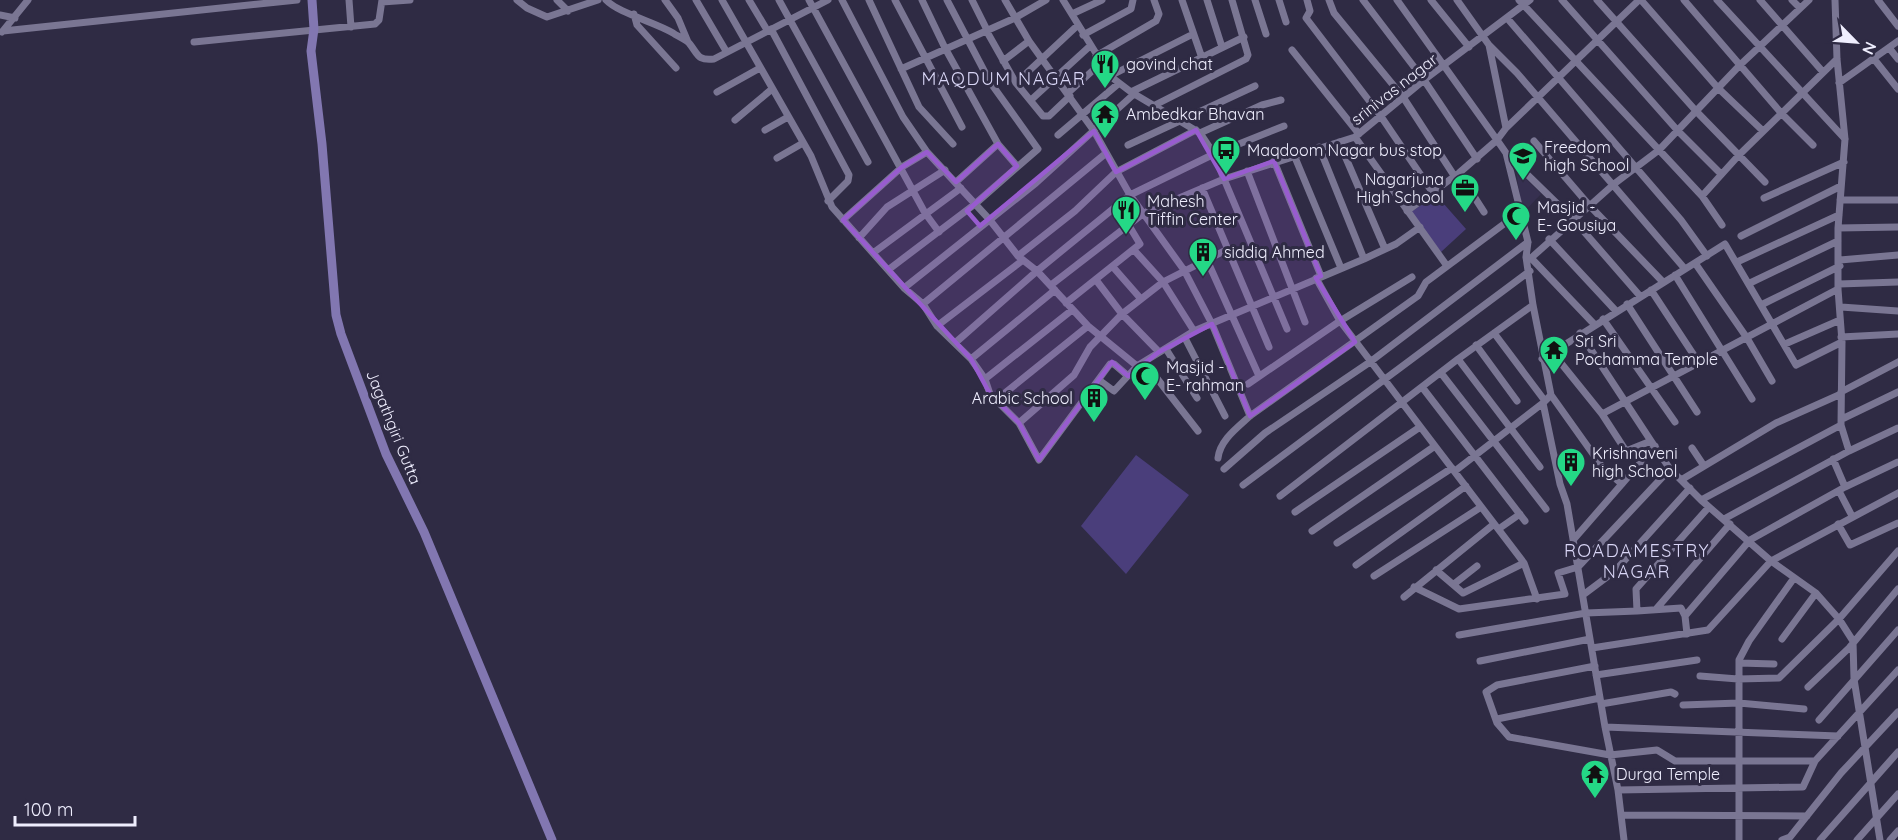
<svg xmlns="http://www.w3.org/2000/svg" width="1898" height="840" viewBox="0 0 1898 840" font-family="Quicksand,sans-serif">
	<rect width="100%" height="100%" fill="#2f2b44"/>
	<path fill="#363050" d="M1516,169L1541,194L1522,214Z"/>
	<path fill="#4a3e7b" d="M1436,195L1466,229L1441,252L1411,212Z
		M1136,455L1189,495L1126,574L1081,526Z"/>
	<g fill="none" stroke-linecap="round" stroke-linejoin="round">
		<path stroke="#7a7693" stroke-width="7" d="M349,0L351,27
			M517,0L527,8L547,17L598,0
			M557,0L568,11
			M606,0C618,13 655,22 673,33C677,36 685,39 689,43C698,54 697,61 714,59L828,0
			M665,0L678,18L688,42
			M696,0L726,51
			M722,0L811,156L832,207L904,288L923,304L937,326L971,359L985,379L990,394L1019,423L1039,460L1110,364H1114L1128,376
			M749,0L767,30
			M779,0L868,162
			M809,0L925,213L939,232
			M842,0L903,117L927,152L902,167L843,220
			M869,0L919,107L953,144
			M895,0L962,127
			M922,0L945,48L998,144L956,182
			M972,0L987,30
			M1005,0L1029,41L1094,131L1130,195L1184,270L1212,324L1250,416
			M1182,0L1202,58
			M1207,0L1222,47
			M1255,0L1266,34
			M1279,0L1286,22
			M1307,0L1310,11L1306,18L1380,115L1433,193
			M1329,0L1334,13L1403,97L1455,177
			M1363,0L1424,80L1477,159
			M1397,0L1497,140L1459,173L1407,211
			M1431,0L1469,47
			M1457,0L1489,45L1506,128L1497,140L1506,153L1528,242L1526,257L1533,305L1551,395L1543,403L1560,484L1567,504L1605,727L1618,790L1624,840
			M1519,0L1702,196L1722,225
			M1562,0L1678,131L1721,174
			M1597,0L1696,111L1765,182
			M1641,0L1718,88L1763,131
			M1684,0L1782,114L1813,145
			M1717,0L1845,139
			M1760,0L1823,72
			M1792,0L1800,8
			M1835,0L1837,59L1845,139L1838,228V289L1842,342L1841,425L1849,451
			M1878,0L1898,26
			M382,2L410,0
			M634,14L637,25L676,68
			M1072,14L1102,0
			M0,15L15,18
			M1507,18L1681,220L1707,256
			M771,29L849,175L848,181L828,201
			M986,30L1016,83L1043,116H1049L1070,96
			M3,31L297,0
			M2,32L28,0
			M1083,35L1131,9L1133,0
			M194,42L375,24L379,20L382,0
			M1489,45L1517,73L1685,269
			M1890,49L1898,59
			M1292,50L1359,134
			M1096,56L1156,21L1159,14L1154,0
			M1874,59L1898,89
			M1003,61L1029,41
			M901,69L1015,18L1046,0
			M1110,76L1193,34
			M1016,83L1078,25
			M1839,83L1898,41
			M717,92L760,68
			M1131,92L1244,37
			M1068,93L1101,63
			M1031,100L1090,46
			M1155,105L1246,59L1248,55L1232,0
			M735,120L772,89
			M1506,128L1639,0
			M765,130L788,117
			M1200,133L1262,105L1281,100
			M1058,135L1118,84
			M1355,137L1447,266
			M1534,141L1589,205L1663,282
			M1339,142L1385,249
			M998,144L1017,166
			M1128,145L1255,86
			M1319,147L1364,259
			M927,152L989,219L1018,256L1037,271L1088,326L1137,366L1194,331L1364,259L1396,244L1420,227
			M1294,155L1341,268
			M1507,155L1573,219L1640,296
			M777,158L803,143
			M1274,161L1321,276
			M1247,171L1305,322
			M1459,173L1484,212
			M1202,188L1269,347
			M1702,196L1739,155L1837,59
			M1764,198L1844,162
			M1840,200H1898
			M1838,228L1898,227
			M1741,236L1841,186
			M859,238L887,207L945,170
			M1549,239L1616,311
			M1134,250L1163,282L1194,331
			M873,253L961,188
			M1018,256L1075,211L1116,172L1196,130
			M1526,257L1531,258L1614,184L1659,150L1740,65L1809,0
			M1531,258L1594,324
			M1207,260L1259,376
			M1840,260L1898,255
			M1737,262L1839,215
			M1695,263L1747,338L1772,381
			M1113,267L1141,299
			M888,270L975,204L1038,149L990,82L947,0
			M1675,275L1752,399
			M1316,278L1340,321L1524,563L1463,593L1436,570
			M1096,280L1122,314L1159,352
			M1750,283L1838,241
			M1839,284L1898,282
			M1051,285L1144,213L1224,179L1214,154L1200,133L1131,92L1110,76L1063,0
			M904,288L1036,183L1134,94
			M1651,290L1699,363
			M1066,303L1140,244L1128,224
			M923,304L1105,154
			M1627,304L1697,412
			M1763,304L1840,266
			M1841,307L1898,311
			M1603,319L1675,422
			M937,326L1023,260
			M1287,329L1224,179L1355,137L1424,80L1530,0
			M1494,333L1545,401
			M1580,333L1651,441
			M1841,337L1898,334
			M1185,338L1225,416
			M955,343L1037,271L1130,195L1214,154L1284,126
			M1785,344L1840,320
			M1476,345L1517,401
			M1166,349L1197,398
			M1552,352L1602,414L1626,451L1651,441L1670,469L1701,500L1771,561L1816,593L1839,619L1853,641L1854,679L1880,840
			M971,359L1055,290
			M1458,359L1540,467
			M1542,359L1725,244L1796,365L1842,342
			M1145,363L1198,431
			M1441,373L1546,509
			M985,379L1072,310
			M1099,380L1114,391L1137,366
			M1248,384L1340,321L1412,277
			M1422,387L1525,521
			M1841,392L1898,362
			M1551,395L1603,468L1622,484
			M995,401L1088,326
			M1602,414L1838,289
			M1842,419L1898,392
			M1019,423L1074,375L1090,347L1122,314L1163,282L1228,249
			M1692,448L1704,466
			M1218,458C1220,440 1237,428 1250,416L1418,296L1426,282L1520,212
			M1833,459L1845,487
			M1224,469L1265,433L1370,362L1528,242
			M1455,471L1543,403
			M1681,480L1776,423L1841,394
			M1243,485L1530,271
			M1839,491L1852,516
			M1280,496L1458,359L1533,305
			M1701,500L1841,425
			M1295,512L1420,427
			M1724,519L1849,451L1898,428
			M1838,524L1850,545L1898,523
			M1500,528L1520,514
			M1312,531L1435,446
			M1574,539L1655,446
			M1337,543L1452,468
			M1524,563L1537,599
			M1356,565L1466,486
			M1374,576L1481,507
			M1454,584L1477,566
			M1414,587L1459,609L1565,594L1558,573L1578,567L1670,469
			M1583,595L1615,571L1690,488
			M1404,597L1494,524
			M1657,608L1730,524
			M1685,616L1750,540L1845,487L1898,462
			M1687,634L1685,616L1681,608L1637,611L1636,589L1709,507
			M1459,635L1586,613L1637,611
			M1782,639L1816,593
			M1592,648L1708,630L1771,561L1898,493
			M1480,661L1590,639
			M1739,663L1774,664
			M1595,666L1497,685L1486,692L1497,723L1509,737L1610,755L1657,750L1675,761H1815
			M1596,675L1697,660
			M1700,676L1738,679L1779,678L1839,619L1898,551
			M1808,687L1849,648L1898,589
			M1601,704L1671,692L1675,694
			M1683,705L1739,703L1804,709
			M1497,719L1600,698
			M1819,720L1898,630
			M1605,727L1838,736
			M1618,790L1803,787L1815,761L1898,670
			M1622,815L1807,816
			M1739,840V660L1749,641L1794,578
			M1782,840L1790,837L1841,773L1898,712
			M1820,840L1898,752
			M1857,840L1898,794
			M1890,840L1898,831"/>
		<path stroke="#8277b1" stroke-width="9" d="M312,0L314,29L311,51L322,144L336,315L341,334L386,454L424,532L552,840"/>
	</g>
	<path fill="#985ccf" fill-opacity="0.2" stroke="#985ccf" stroke-width="4.5" stroke-linejoin="round" d="M1196,130L1224,179L1274,161L1321,276L1316,278L1355,342L1250,416L1212,324L1159,352L1128,376L1112,362L1039,460L1019,423L990,394L971,359L843,220L902,167L927,152L956,182L998,144L1017,166L967,211L980,226L1094,131L1116,172Z"/>
	<defs>
		<g id="restaurant-pin" transform="scale(1.5)"><path d="M0 17L-7.5 6A9.5 9.5 0 1 1 7.5 6Z" fill="#24d886" stroke="#2f2b44"/><path d="M-5-6h1v4h1v-4h1v4h1v-4h1v5L-1.5 .5V6h-2V.5L-5-1ZM5-6V6H3V1.5H1.5Q1.5-4 5-6Z" fill="#111"/></g>
		<g id="temple-pin" transform="scale(1.5)"><path d="M0 17L-7.5 6A9.5 9.5 0 1 1 7.5 6Z" fill="#24d886" stroke="#2f2b44"/><path d="M0-6L5-2H3V0L6.5 2.5H4V6H1.5V3h-3V6H-4V2.5H-6.5L-3 0V-2H-5Z" fill="#111"/></g>
		<g id="bus-pin" transform="scale(1.5)"><path d="M0 17L-7.5 6A9.5 9.5 0 1 1 7.5 6Z" fill="#24d886" stroke="#2f2b44"/><path d="M-5-6H5V4H4V6H2V4H-2V6H-4V4H-5ZM-3.5-4V0h7V-4ZM-3.5 1.2v1.5H-2V1.2ZM2 1.2v1.5H3.5V1.2Z" fill="#111"/></g>
		<g id="school-pin" transform="scale(1.5)"><path d="M0 17L-7.5 6A9.5 9.5 0 1 1 7.5 6Z" fill="#24d886" stroke="#2f2b44"/><path d="M0-5L7-2L0 1L-7-2ZM-4 1L0 2.5L4 1V4Q0 6-4 4Z" fill="#111"/></g>
		<g id="office-pin" transform="scale(1.5)"><path d="M0 17L-7.5 6A9.5 9.5 0 1 1 7.5 6Z" fill="#24d886" stroke="#2f2b44"/><path d="M-6-3h4V-5.5h4V-3h4V5H-6ZM-1-4.5V-3h2v-1.5ZM-6 0V1H6V0Z" fill="#111"/></g>
		<g id="mosque-pin" transform="scale(1.5)"><path d="M0 17L-7.5 6A9.5 9.5 0 1 1 7.5 6Z" fill="#24d886" stroke="#2f2b44"/><path d="M3.5-4.9A6 6 0 1 0 3.5 4.9A5 5 0 1 1 3.5-4.9Z" fill="#111"/></g>
		<g id="building-pin" transform="scale(1.5)"><path d="M0 17L-7.5 6A9.5 9.5 0 1 1 7.5 6Z" fill="#24d886" stroke="#2f2b44"/><path d="M-4-6H4V6H1V3H-1V6H-4ZM-2.5-4.3h1.7v1.8h-1.7ZM.8-4.3h1.7v1.8H.8ZM-2.5-1h1.7V.8h-1.7ZM.8-1h1.7V.8H.8Z" fill="#111"/></g>
	</defs>
	<g fill-rule="evenodd">
		<use href="#restaurant-pin" x="1105" y="64"/>
		<use href="#temple-pin" x="1105" y="114"/>
		<use href="#bus-pin" x="1226" y="150"/>
		<use href="#school-pin" x="1523" y="156"/>
		<use href="#office-pin" x="1465" y="188"/>
		<use href="#restaurant-pin" x="1126" y="210"/>
		<use href="#mosque-pin" x="1516" y="216"/>
		<use href="#building-pin" x="1203" y="252"/>
		<use href="#temple-pin" x="1554" y="350"/>
		<use href="#mosque-pin" x="1145" y="376"/>
		<use href="#building-pin" x="1094" y="398"/>
		<use href="#building-pin" x="1571" y="462"/>
		<use href="#temple-pin" x="1595" y="774"/>
	</g>
	<g text-anchor="middle" dominant-baseline="central" stroke-width="6" stroke-linejoin="round" paint-order="stroke">
		<g font-size="16" fill="#efeefe" stroke="#2f2b44" text-anchor="start">
			<text x="1126" y="64">govind chat</text>
			<text x="1126" y="114">Ambedkar Bhavan</text>
			<text x="1544" y="147">Freedom<tspan x="1544" dy="18">high School</tspan></text>
			<text x="1247" y="150">Maqdoom Nagar bus stop</text>
			<text x="1444" y="179" text-anchor="end">Nagarjuna<tspan x="1444" dy="18">High School</tspan></text>
			<text x="1147" y="201">Mahesh<tspan x="1147" dy="18">Tiffin Center</tspan></text>
			<text x="1537" y="207">Masjid -<tspan x="1537" dy="18">E- Gousiya</tspan></text>
			<text x="1224" y="252">siddiq Ahmed</text>
			<text x="1575" y="341">Sri Sri<tspan x="1575" dy="18">Pochamma Temple</tspan></text>
			<text x="1166" y="367">Masjid -<tspan x="1166" dy="18">E- rahman</tspan></text>
			<text x="1073" y="398" text-anchor="end">Arabic School</text>
			<text x="1592" y="453">Krishnaveni<tspan x="1592" dy="18">high School</tspan></text>
			<text x="1616" y="774">Durga Temple</text>
		</g>
		<g font-size="16" fill="#efeefe" stroke="#2f2b44">
			<text transform="translate(1394 89) rotate(-38)">srinivas nagar</text>
			<text transform="translate(394 427) rotate(68)">Jagathgiri Gutta</text>
		</g>
		<g font-size="18" letter-spacing="1.5" fill="#d9d6f6" stroke="#2f2b44">
			<text x="1004" y="78">MAQDUM NAGAR</text>
			<text x="1637" y="550">ROADAMESTRY<tspan x="1637" dy="21">NAGAR</tspan></text>
		</g>
	</g>
	<g transform="translate(1856 42) rotate(115)" stroke="#2f2b44" stroke-width="4.5" paint-order="stroke">
	<path d="M0-4.5L10 22L0 15L-10 22Z" fill="#efeefe"/>
	<text y="-9" font-size="16" font-weight="bold" text-anchor="middle" fill="#efeefe">N</text>
	</g>
	<path d="M15 816v9h120v-9" fill="none" stroke="#efeefe" stroke-width="3"/>
	<text x="24" y="816" font-size="18" fill="#efeefe" stroke="#2f2b44" stroke-width="4.5" paint-order="stroke">100 m</text>
</svg>
